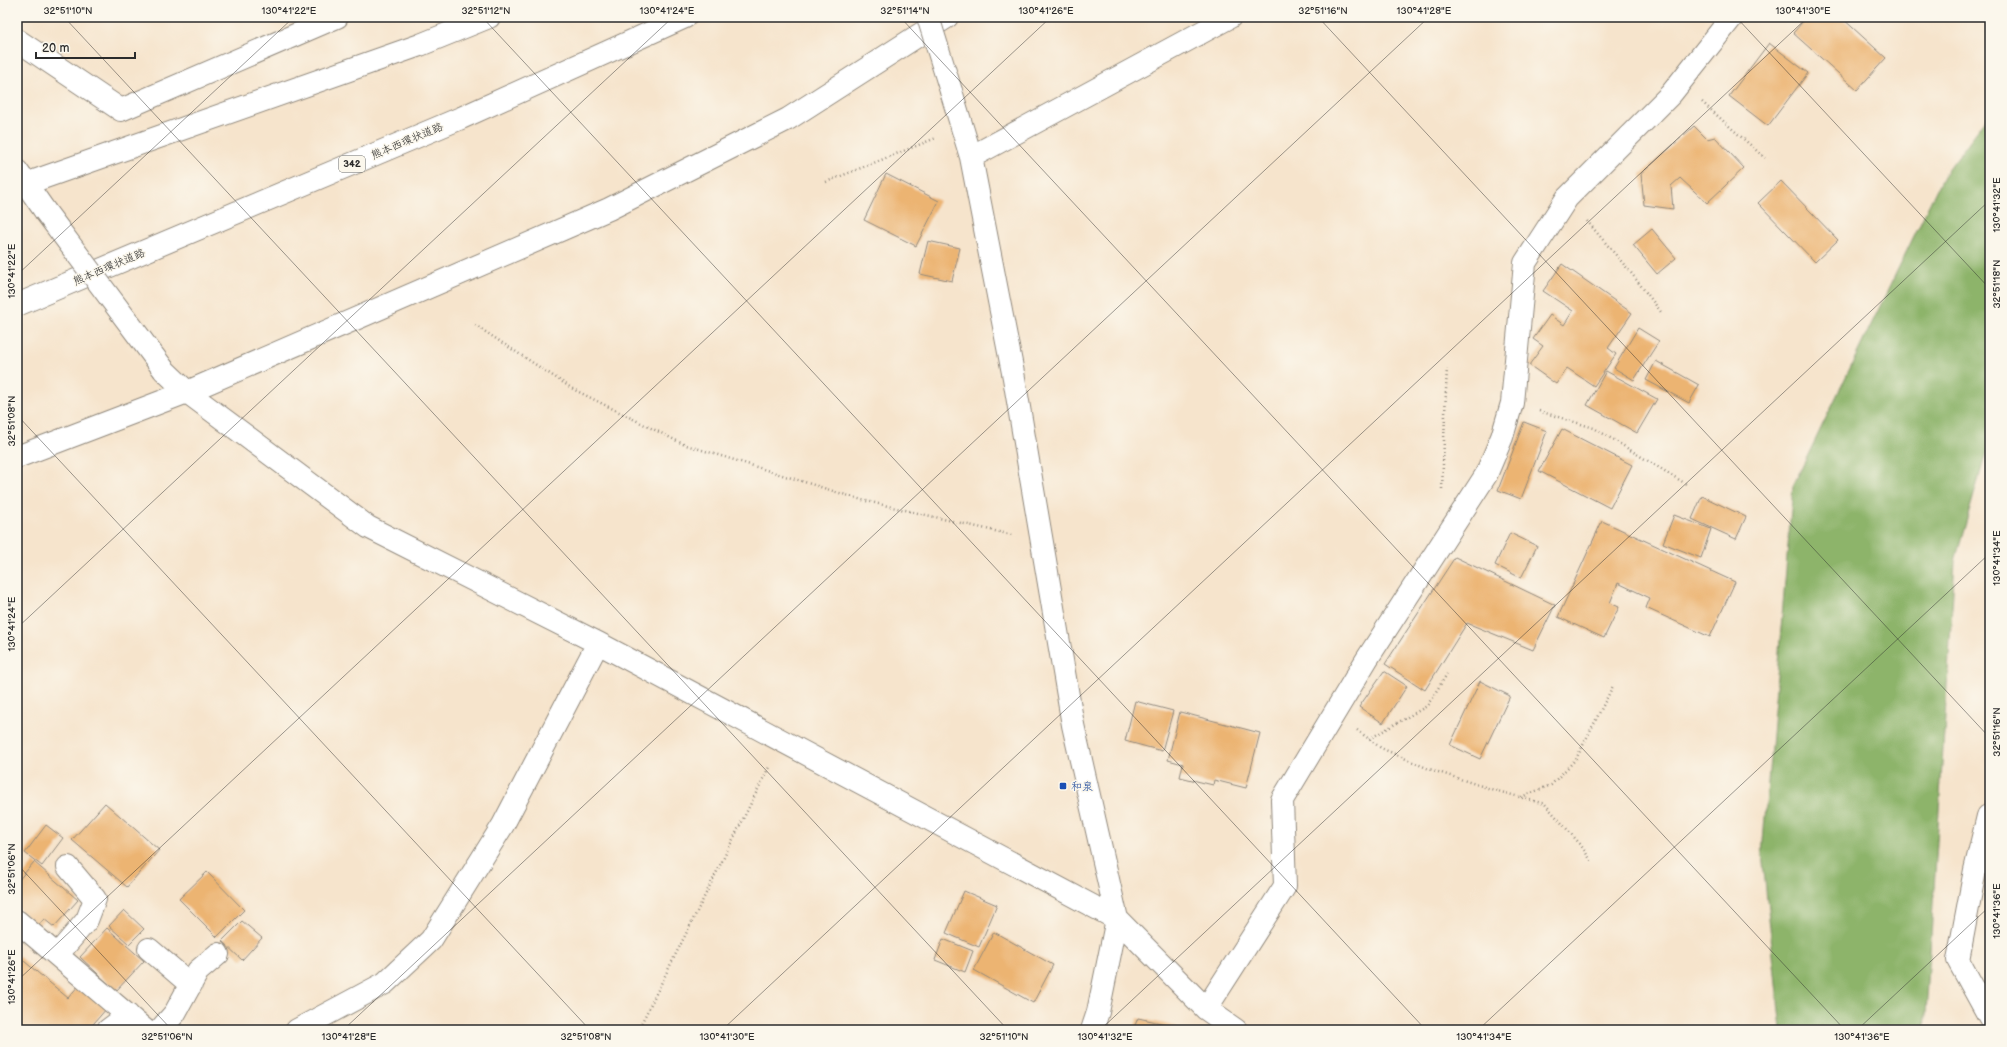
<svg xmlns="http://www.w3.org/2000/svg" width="2007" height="1047" viewBox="0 0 2007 1047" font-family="'Balsamiq Sans','Klee One',sans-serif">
	<rect width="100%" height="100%" fill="#fbf7ec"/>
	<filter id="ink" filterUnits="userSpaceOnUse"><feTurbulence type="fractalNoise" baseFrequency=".025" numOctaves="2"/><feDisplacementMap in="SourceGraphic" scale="8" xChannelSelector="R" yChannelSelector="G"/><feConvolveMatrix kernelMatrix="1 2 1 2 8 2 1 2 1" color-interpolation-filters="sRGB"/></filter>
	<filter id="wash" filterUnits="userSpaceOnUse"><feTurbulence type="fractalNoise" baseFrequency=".012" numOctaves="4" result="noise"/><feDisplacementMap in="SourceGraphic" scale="16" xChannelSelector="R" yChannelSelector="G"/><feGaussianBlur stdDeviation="0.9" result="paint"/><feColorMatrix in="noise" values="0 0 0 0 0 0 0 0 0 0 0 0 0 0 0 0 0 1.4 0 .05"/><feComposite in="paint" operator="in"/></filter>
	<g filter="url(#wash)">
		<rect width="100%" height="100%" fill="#f6e4cc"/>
		<path fill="#8db46a" stroke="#5c704a" d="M1990,114V439L1955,561L1925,1030H1781L1762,853L1793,486L1943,176Z"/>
		<g id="blocks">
			<path fill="#ecb472" d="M1807,17H1841L1886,58L1857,90L1793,33Z
				M1769,43L1808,73L1768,126L1729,96Z
				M1694,126L1707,139L1715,137L1744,168L1707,203L1680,178L1671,186L1673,209L1644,205L1641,174Z
				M886,174L939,201L916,246L864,220Z
				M1781,181L1838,240L1815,262L1758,203Z
				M1652,229L1676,258L1657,274L1633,245Z
				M928,241L960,248L952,281L920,274Z
				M1562,264L1632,313L1608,348L1616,354L1594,386L1567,368L1556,384L1529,365L1543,346L1533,339L1550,315L1564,325L1573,311L1543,291Z
				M1638,328L1659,341L1634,380L1614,368Z
				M1656,361L1699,385L1689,403L1646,380Z
				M1606,371L1657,399L1637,433L1587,405Z
				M1524,422L1547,431L1521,499L1498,490Z
				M1562,429L1632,465L1610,508L1539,471Z
				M1702,496L1746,517L1736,539L1692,519Z
				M1674,515L1711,529L1701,558L1663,543Z
				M1602,521L1735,582L1710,637L1646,608L1650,598L1618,583L1610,603L1619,607L1604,638L1558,617Z
				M1510,533L1537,546L1521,578L1495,565Z
				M1455,557L1555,605L1533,650L1467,623L1425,690L1385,664Z
				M1384,671L1407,686L1383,723L1359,707Z
				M1480,681L1510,696L1480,759L1450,745Z
				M1135,701L1173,711L1162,751L1125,741Z
				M1180,712L1260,733L1246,788L1214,780L1213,785L1180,777L1183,764L1168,760Z
				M105,803L159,850L127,887L72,840Z
				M46,825L63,838L42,866L25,853Z
				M34,862L78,900L54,927L44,919L38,926L17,907V882Z
				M207,872L244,910L217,937L179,899Z
				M964,891L997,905L979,947L946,933Z
				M124,910L144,929L129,944L109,926Z
				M242,921L262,938L242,960L222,941Z
				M107,928L144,961L116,991L80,957Z
				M994,932L1053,965L1033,1003L974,970Z
				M943,939L973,951L965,972L935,960Z
				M18,956L68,998L79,985L107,1008L88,1030H26L17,1022Z
				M1138,1018L1175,1026L1181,1030H1133Z"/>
		</g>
	</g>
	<g filter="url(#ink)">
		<use href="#blocks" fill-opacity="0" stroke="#90887c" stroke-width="1"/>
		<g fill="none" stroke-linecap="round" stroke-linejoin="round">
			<g stroke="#90887c" stroke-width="24">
				<path id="minor" d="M17,40L121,110L337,17
					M951,91L971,157L1014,378L1073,725L1117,919L1098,1012L1092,1030
					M971,157L1230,17
					M17,171L45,211
					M164,370L187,392L368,527L598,643L1117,919L1206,1009L1236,1030
					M1990,816H1988L1975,870L1958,960L1990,1018
					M17,921L145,1030
					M149,949L191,985
					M58,954L87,920L95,899L68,867
					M1206,1009L1285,886L1282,800L1367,659L1486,475L1502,437L1512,403L1525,263L1567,198L1671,94L1732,17
					M108,1030L128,1015
					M160,1030L175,1013L198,971L218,954
					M297,1030L385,983L431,940L503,825L598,643"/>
			</g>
			<g stroke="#90887c" stroke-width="24">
				<path id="highway" d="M17,187L420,45L489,17
					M17,305L461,118L685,17
					M17,457L187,392L609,209L788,119L947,17"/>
			</g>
			<path stroke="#90887c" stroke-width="2.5" stroke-dasharray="1 3" stroke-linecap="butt" d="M1702,102L1765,158
				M826,182L936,138
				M1587,221L1632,274L1661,312
				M475,325L573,389L683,444L862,500L1012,535
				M1539,411L1594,428L1686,484
				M1442,489L1447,366
				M1357,730L1381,748L1429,769L1494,790L1545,804L1580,844L1592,862
				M1369,739L1427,706L1447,674
				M1521,797L1551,785L1576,759L1613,686
				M638,1030L769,767"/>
			<use href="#minor" stroke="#fff" stroke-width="22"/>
			<use href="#highway" stroke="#fff" stroke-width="22"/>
			<g stroke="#90887c" stroke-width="24" stroke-linecap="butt">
				<path id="minor-bridge" d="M928,17L951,91
					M45,211L164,370"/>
			</g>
			<use href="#minor-bridge" stroke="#fff" stroke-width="22"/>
		</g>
	</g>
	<path fill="none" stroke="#2b2b2b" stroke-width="1" stroke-opacity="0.45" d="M64,17L1008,1030M482,17L1426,1030M900,17L1845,1030M1318,17L1990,738M1736,17L1990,289M17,275L294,17M17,415L590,1030M17,628L673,17M17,864L172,1030M17,981L1051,17M343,1030L1429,17M722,1030L1808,17M1100,1030L1990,200M1478,1030L1990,553M1857,1030L1990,906"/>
	<rect fill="#1a4fb4" stroke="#fbf7ec" stroke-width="1.5" x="1059" y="782" width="8" height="8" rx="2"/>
	<g text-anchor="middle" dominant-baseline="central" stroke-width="3" stroke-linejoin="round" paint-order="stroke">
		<rect fill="#fbf7ec" stroke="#696865" stroke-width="1" x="339" y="156" width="26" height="16" rx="3"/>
		<g font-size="10" font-weight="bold" fill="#2b2b2b">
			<text x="352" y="164">342</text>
		</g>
		<g font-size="11" fill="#2b2b2b" stroke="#fbf7ec">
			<text transform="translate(407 141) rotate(-23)">熊本西環状道路</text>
			<text transform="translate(109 267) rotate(-23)">熊本西環状道路</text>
		</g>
		<g font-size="11" fill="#164399" stroke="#fbf7ec" text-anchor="start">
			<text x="1071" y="786">和泉</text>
		</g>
	</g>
	<rect width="2007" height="1047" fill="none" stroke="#fbf7ec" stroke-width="44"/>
	<path d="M36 52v6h99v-6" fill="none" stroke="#2b2b2b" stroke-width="2"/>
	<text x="42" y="52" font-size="12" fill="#2b2b2b" stroke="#fbf7ec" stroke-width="3" paint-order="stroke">20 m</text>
	<rect x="22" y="22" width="1963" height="1003" fill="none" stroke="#2b2b2b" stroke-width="1.5"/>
	<g font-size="10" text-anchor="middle" fill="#2b2b2b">
		<text x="68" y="14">32°51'10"N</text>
		<text x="289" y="14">130°41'22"E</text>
		<text x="486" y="14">32°51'12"N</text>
		<text x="667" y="14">130°41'24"E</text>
		<text x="905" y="14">32°51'14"N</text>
		<text x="1046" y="14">130°41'26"E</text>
		<text x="1323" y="14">32°51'16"N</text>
		<text x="1424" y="14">130°41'28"E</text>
		<text x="1803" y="14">130°41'30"E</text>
		<text transform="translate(1996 205) rotate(-90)" y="4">130°41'32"E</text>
		<text transform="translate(11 271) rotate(-90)" y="4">130°41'22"E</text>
		<text transform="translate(1996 284) rotate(-90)" y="4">32°51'18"N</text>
		<text transform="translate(11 421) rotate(-90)" y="4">32°51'08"N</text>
		<text transform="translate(1996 558) rotate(-90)" y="4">130°41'34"E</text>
		<text transform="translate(11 624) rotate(-90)" y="4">130°41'24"E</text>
		<text transform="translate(1996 732) rotate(-90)" y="4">32°51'16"N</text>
		<text transform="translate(11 869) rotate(-90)" y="4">32°51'06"N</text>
		<text transform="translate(1996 911) rotate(-90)" y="4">130°41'36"E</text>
		<text transform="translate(11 977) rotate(-90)" y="4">130°41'26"E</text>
		<text x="167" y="1040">32°51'06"N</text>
		<text x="349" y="1040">130°41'28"E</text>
		<text x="586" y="1040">32°51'08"N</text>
		<text x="727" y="1040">130°41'30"E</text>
		<text x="1004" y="1040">32°51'10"N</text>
		<text x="1105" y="1040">130°41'32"E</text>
		<text x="1484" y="1040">130°41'34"E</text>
		<text x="1862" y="1040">130°41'36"E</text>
	</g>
</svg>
